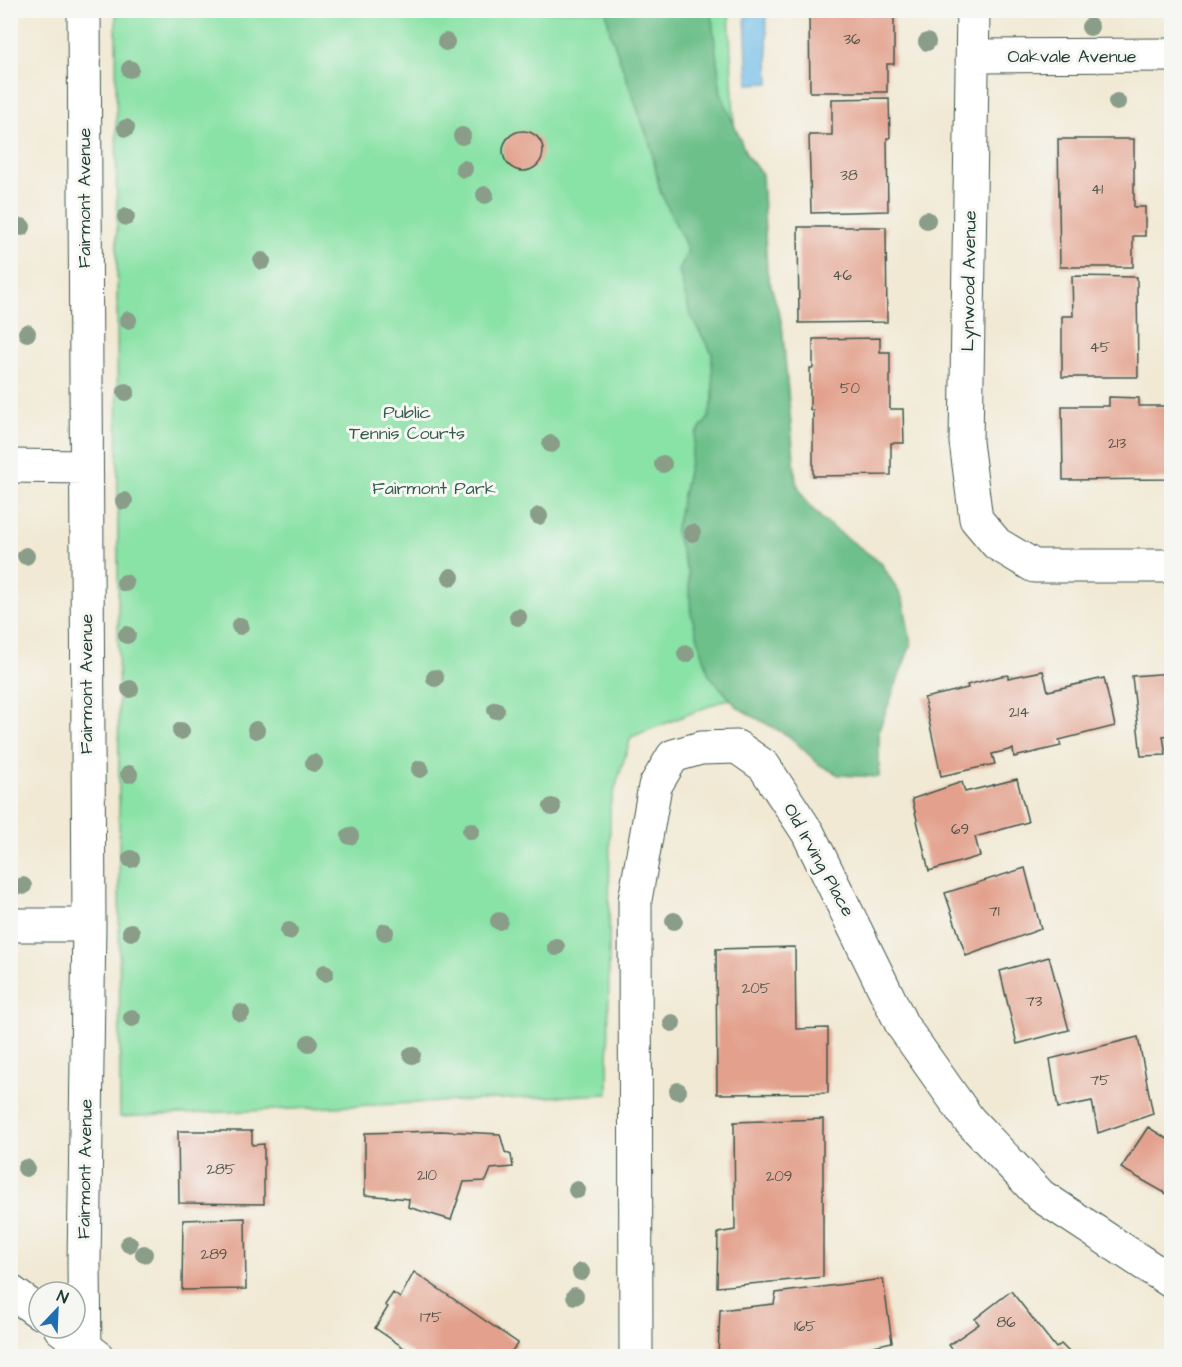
<svg xmlns="http://www.w3.org/2000/svg" width="1182" height="1367" viewBox="0 0 1182 1367" font-family="'Architects Daughter',sans-serif">
	<rect width="100%" height="100%" fill="#f6f6f2"/>
	<filter id="ink" filterUnits="userSpaceOnUse"><feTurbulence type="fractalNoise" baseFrequency=".0167" numOctaves="2"/><feDisplacementMap in="SourceGraphic" scale="12" xChannelSelector="R" yChannelSelector="G"/><feConvolveMatrix kernelMatrix="1 2 1 2 8 2 1 2 1" color-interpolation-filters="sRGB"/></filter>
	<filter id="wash" filterUnits="userSpaceOnUse"><feTurbulence type="fractalNoise" baseFrequency=".008" numOctaves="4" result="noise"/><feDisplacementMap in="SourceGraphic" scale="24" xChannelSelector="R" yChannelSelector="G"/><feGaussianBlur stdDeviation="1.35" result="paint"/><feColorMatrix in="noise" values="0 0 0 0 0 0 0 0 0 0 0 0 0 0 0 0 0 1.4 0 .05"/><feComposite in="paint" operator="in"/></filter>
	<g filter="url(#wash)">
		<rect width="100%" height="100%" fill="#f1e9d4"/>
		<path fill="#89e2a6" stroke="#54906d" stroke-width="1.5" d="M116,11H729L752,517L817,693L724,700L631,737L610,805L608,1094L120,1117Z"/>
		<path fill="#6ec08b" stroke="#467e60" stroke-width="1.5" d="M606,11H711L721,93L747,156L762,174L767,272L782,324L796,482L806,502L824,521L881,563L903,599L911,644L879,730V777L839,775L820,765L789,736L738,708L709,675L691,614L688,572L675,532L696,434L708,419L713,399L712,353L691,317L679,271L688,250L660,191L651,147L610,32Z"/>
		<path fill="#6ebce8" stroke="#467c8e" stroke-width="1.5" d="M745,11H766L769,83L748,84Z"/>
		<g id="blocks">
			<path fill="#e3a18d" d="M833,10H894V64H887V92H810L809,15H833Z
				M889,98L890,138H887L888,211L811,213L809,135H832V99Z
				M503 151a20 20 0 1 1 40 0a20 20 0 1 1-40 0Z
				M1058,139H1134V207H1145V236H1133V267H1060Z
				M798,227H886L887,322L799,323Z
				M1072,276L1137,277L1138,377H1062V316H1073Z
				M880,338V352H890V409H903L904,443H891V475L813,476V410H810V368H813V339Z
				M1109,397L1139,398V406H1172V479L1063,480L1062,406H1109Z
				M1043,671L1048,691L1104,678L1115,726L1059,740L1061,746L1014,757L1013,749L992,754L995,764L941,776L924,698L968,688L967,685L1001,676L1008,675V678Z
				M1172,673V735L1163,736L1166,755L1141,756L1132,676Z
				M1017,779L1028,822L975,837L980,856L929,871L912,799L962,782L965,792Z
				M1025,868L1041,929L966,956L945,893Z
				M795,947L796,1029L828,1028V1093L717,1094L716,949Z
				M1049,957L1069,1030L1017,1044L1000,971Z
				M1138,1037L1153,1114L1098,1133L1092,1101L1058,1108L1050,1059Z
				M823,1119V1277L717,1287L718,1233L735,1230L734,1122Z
				M1148,1127L1167,1139L1172,1132V1197L1121,1168Z
				M178,1131H252V1145L264,1144V1204L179,1203Z
				M440,1131L500,1134L505,1152L511,1155L513,1167L491,1169L486,1181L464,1182L451,1220L408,1207L409,1199L365,1195V1133Z
				M245,1218L246,1289L182,1290L183,1220Z
				M414,1272L518,1343L508,1356H416L375,1328L388,1307L385,1305L393,1293L400,1298Z
				M883,1279L892,1342L828,1356H718L720,1310L774,1304L776,1293Z
				M1011,1291L1056,1348L1061,1344L1073,1356H957L949,1345L979,1324L975,1319Z"/>
		</g>
	</g>
	<g filter="url(#ink)">
		<use href="#blocks" fill-opacity="0" stroke="#3e574c" stroke-width="1.5"/>
		<g fill="none" stroke-linecap="round" stroke-linejoin="round">
			<g stroke="#3e574c" stroke-width="35">
				<path id="minor" d="M84,10L89,925L84,1264L85,1356
					M973,10L966,442L976,519L997,544L1034,566H1172
					M973,56L1172,55
					M10,466L85,467
					M10,925H89
					M636,1356L635,900L655,786L673,756L701,748L737,747L764,766L808,833L902,1025L969,1120L1041,1196L1172,1282"/>
			</g>
			<g stroke="#3e574c" stroke-width="35">
				<path id="tertiary" d="M10,1291L39,1312
					M60,1328L97,1356"/>
			</g>
			<use href="#minor" stroke="#fff" stroke-width="33"/>
			<use href="#tertiary" stroke="#fff" stroke-width="33"/>
		</g>
		<g fill="#899d89">
			<circle cx="1090" cy="27" r="9"/>
			<circle cx="446" cy="42" r="9"/>
			<circle cx="927" cy="42" r="9"/>
			<circle cx="130" cy="69" r="9"/>
			<circle cx="1117" cy="102" r="9"/>
			<circle cx="126" cy="128" r="9"/>
			<circle cx="462" cy="136" r="9"/>
			<circle cx="464" cy="169" r="9"/>
			<circle cx="485" cy="195" r="9"/>
			<circle cx="126" cy="217" r="9"/>
			<circle cx="927" cy="220" r="9"/>
			<circle cx="22" cy="227" r="9"/>
			<circle cx="262" cy="261" r="9"/>
			<circle cx="128" cy="320" r="9"/>
			<circle cx="27" cy="333" r="9"/>
			<circle cx="126" cy="392" r="9"/>
			<circle cx="551" cy="444" r="9"/>
			<circle cx="663" cy="464" r="9"/>
			<circle cx="124" cy="501" r="9"/>
			<circle cx="539" cy="516" r="9"/>
			<circle cx="692" cy="533" r="9"/>
			<circle cx="26" cy="556" r="9"/>
			<circle cx="451" cy="577" r="9"/>
			<circle cx="125" cy="583" r="9"/>
			<circle cx="518" cy="617" r="9"/>
			<circle cx="240" cy="626" r="9"/>
			<circle cx="127" cy="635" r="9"/>
			<circle cx="686" cy="654" r="9"/>
			<circle cx="435" cy="678" r="9"/>
			<circle cx="130" cy="689" r="9"/>
			<circle cx="496" cy="710" r="9"/>
			<circle cx="256" cy="730" r="9"/>
			<circle cx="181" cy="731" r="9"/>
			<circle cx="314" cy="763" r="9"/>
			<circle cx="420" cy="769" r="9"/>
			<circle cx="129" cy="774" r="9"/>
			<circle cx="552" cy="807" r="9"/>
			<circle cx="471" cy="831" r="9"/>
			<circle cx="350" cy="836" r="9"/>
			<circle cx="131" cy="859" r="9"/>
			<circle cx="23" cy="886" r="9"/>
			<circle cx="499" cy="921" r="9"/>
			<circle cx="674" cy="921" r="9"/>
			<circle cx="289" cy="931" r="9"/>
			<circle cx="131" cy="932" r="9"/>
			<circle cx="385" cy="932" r="9"/>
			<circle cx="556" cy="947" r="9"/>
			<circle cx="325" cy="973" r="9"/>
			<circle cx="241" cy="1013" r="9"/>
			<circle cx="132" cy="1018" r="9"/>
			<circle cx="672" cy="1023" r="9"/>
			<circle cx="309" cy="1043" r="9"/>
			<circle cx="412" cy="1055" r="9"/>
			<circle cx="678" cy="1091" r="9"/>
			<circle cx="26" cy="1168" r="9"/>
			<circle cx="577" cy="1190" r="9"/>
			<circle cx="129" cy="1244" r="9"/>
			<circle cx="144" cy="1254" r="9"/>
			<circle cx="581" cy="1272" r="9"/>
			<circle cx="575" cy="1296" r="9"/>
		</g>
	</g>
	<g text-anchor="middle" dominant-baseline="central" stroke-width="6" stroke-linejoin="round" paint-order="stroke">
		<g font-size="15" fill="#50564a">
			<text x="852" y="39">36</text>
			<text x="849" y="175">38</text>
			<text x="1097" y="189">41</text>
			<text x="842" y="275">46</text>
			<text x="1100" y="347">45</text>
			<text x="850" y="388">50</text>
			<text x="1117" y="443">213</text>
			<text x="1019" y="712">214</text>
			<text x="960" y="829">69</text>
			<text x="994" y="911">71</text>
			<text x="756" y="988">205</text>
			<text x="1034" y="1001">73</text>
			<text x="1100" y="1080">75</text>
			<text x="221" y="1169">285</text>
			<text x="427" y="1175">210</text>
			<text x="779" y="1176">209</text>
			<text x="214" y="1254">289</text>
			<text x="431" y="1317">175</text>
			<text x="1006" y="1322">86</text>
			<text x="805" y="1326">165</text>
		</g>
		<g font-size="18" fill="#1f3d34" stroke="#f6f6f2">
			<text x="1072" y="56">Oakvale Avenue</text>
			<text transform="translate(84 198) rotate(-90)">Fairmont Avenue</text>
			<text transform="translate(969 281) rotate(-89)">Lynwood Avenue</text>
			<text transform="translate(86 684) rotate(-90)">Fairmont Avenue</text>
			<text transform="translate(819 860) rotate(61)">Old Irving Place</text>
			<text transform="translate(85 1169) rotate(-89)">Fairmont Avenue</text>
		</g>
		<g font-size="18" fill="#345e4b" stroke="#f6f6f2">
			<text x="407" y="412">Public<tspan x="407" dy="21">Tennis Courts</tspan></text>
			<text x="434" y="488">Fairmont Park</text>
		</g>
	</g>
	<rect width="1182" height="1367" fill="none" stroke="#f6f6f2" stroke-width="36"/>
	<g transform="translate(57 1310) rotate(23)"><circle r="28" fill="#f6f6f2" stroke="#a0aca6" stroke-width="1.5"/>
	<path d="M0-4.5L10 22L0 15L-10 22Z" fill="#1f6fb2"/>
	<text y="-9" font-size="16" font-weight="bold" text-anchor="middle" fill="#1f3d34">N</text>
	</g>
</svg>
